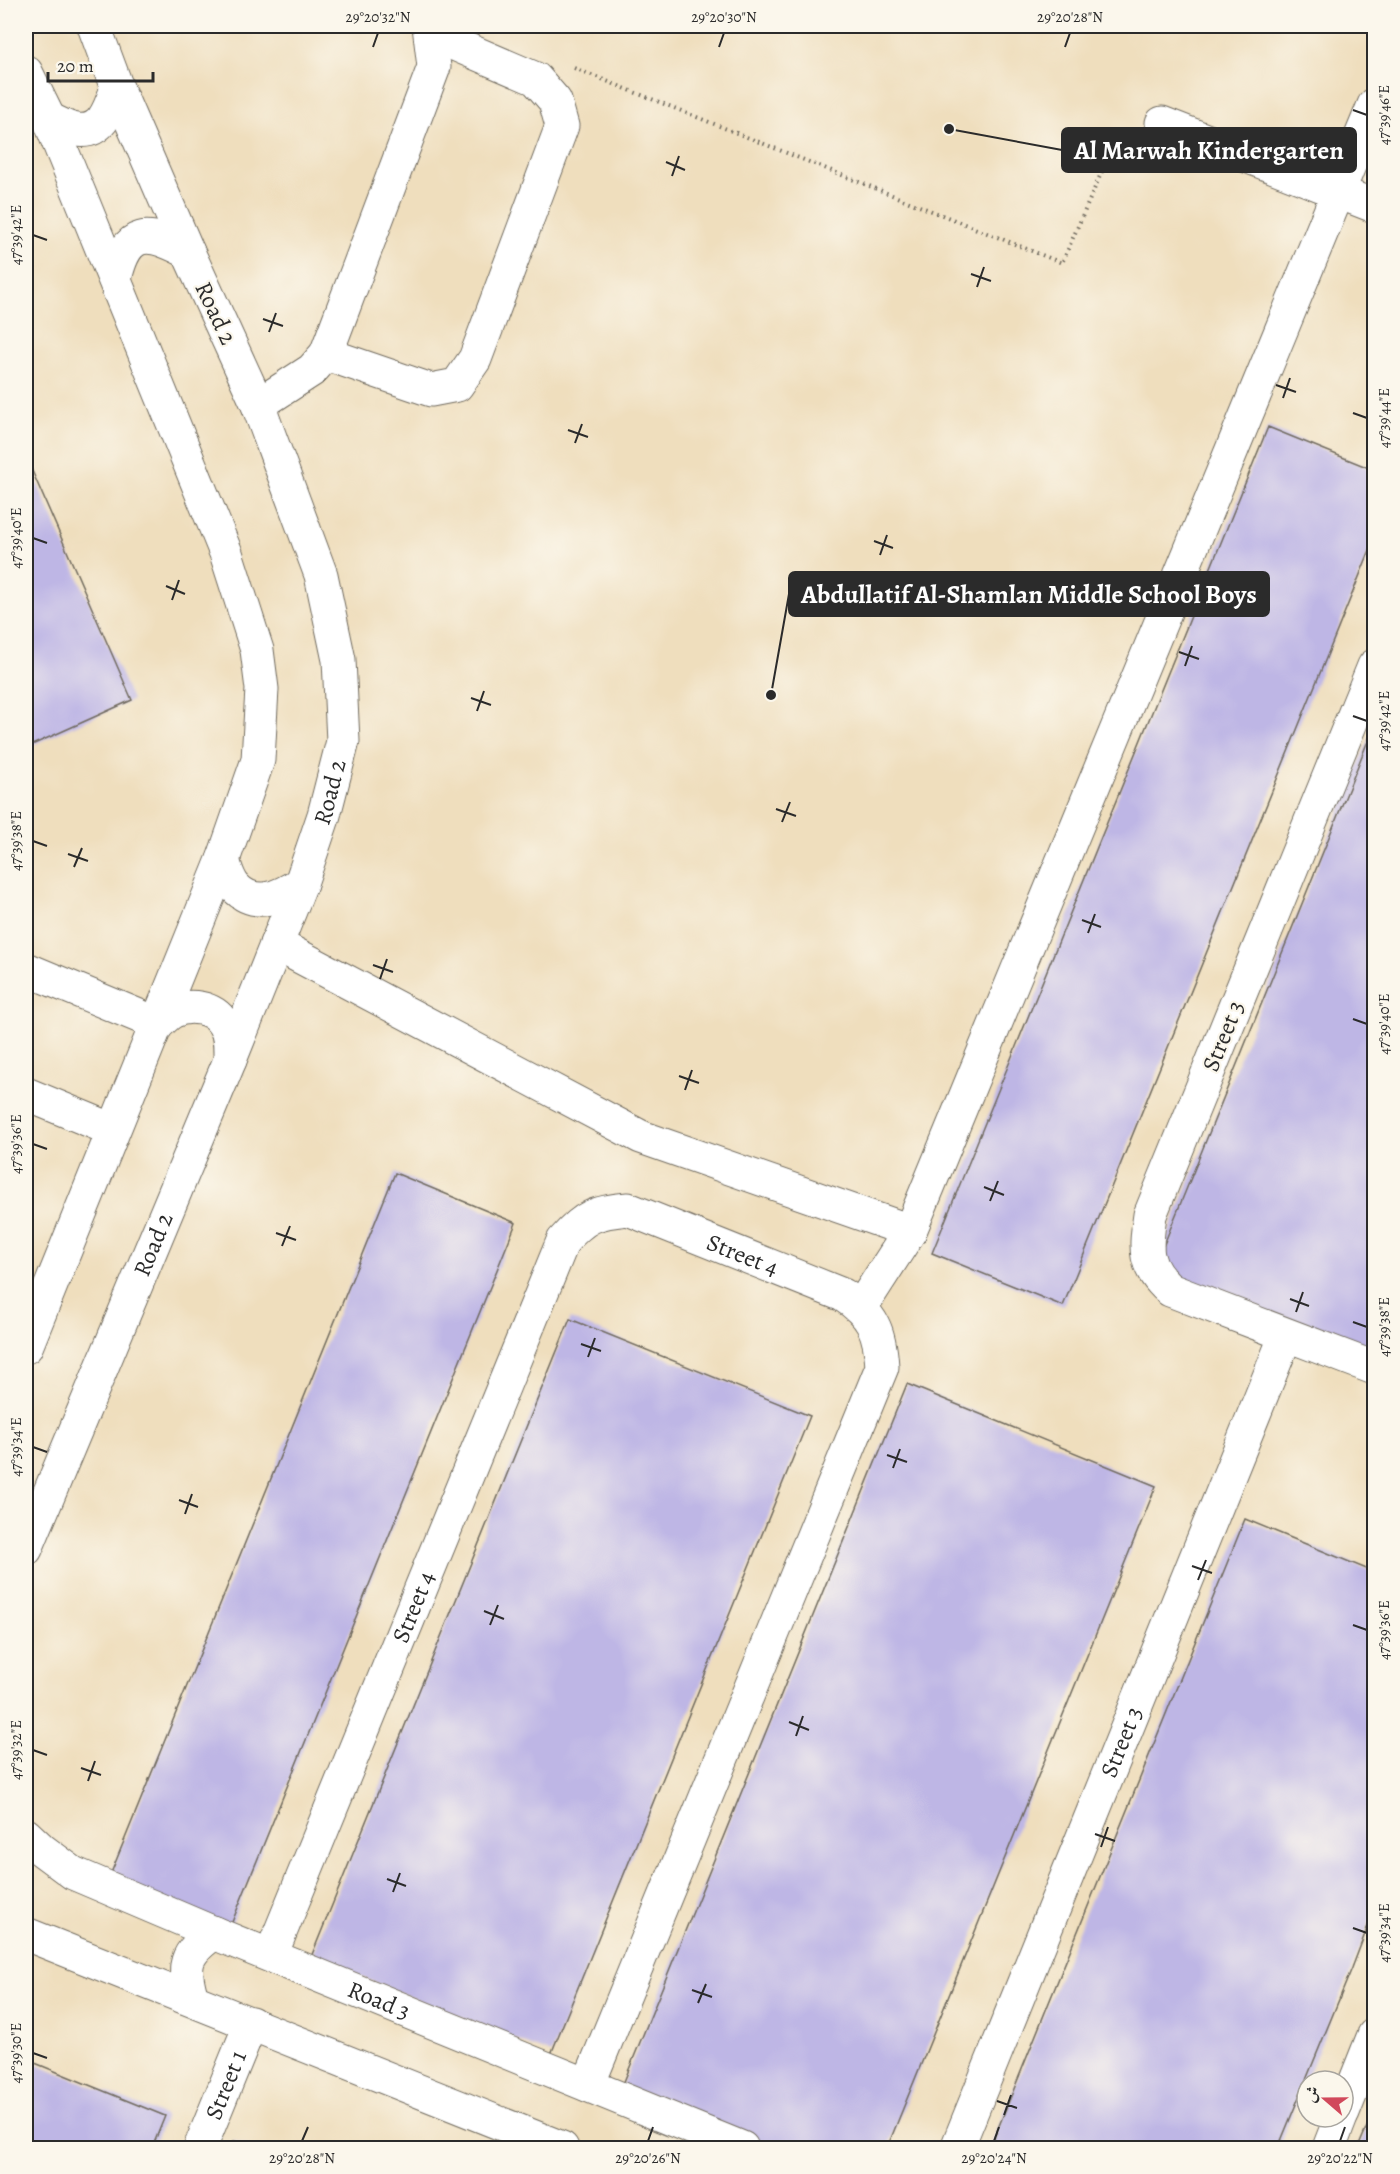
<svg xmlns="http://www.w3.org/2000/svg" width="1400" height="2174" viewBox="0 0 1400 2174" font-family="Alegreya,Amiri,serif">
	<rect width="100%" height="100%" fill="#fbf7ec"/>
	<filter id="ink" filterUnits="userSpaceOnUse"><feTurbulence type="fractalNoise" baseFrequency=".0167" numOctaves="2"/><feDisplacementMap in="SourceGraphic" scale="12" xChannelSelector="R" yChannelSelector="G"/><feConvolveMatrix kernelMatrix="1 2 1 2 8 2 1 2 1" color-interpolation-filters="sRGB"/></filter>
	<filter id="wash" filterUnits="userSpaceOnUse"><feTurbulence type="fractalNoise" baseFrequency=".008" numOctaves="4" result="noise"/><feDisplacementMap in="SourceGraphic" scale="24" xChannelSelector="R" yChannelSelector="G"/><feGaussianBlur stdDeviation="1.35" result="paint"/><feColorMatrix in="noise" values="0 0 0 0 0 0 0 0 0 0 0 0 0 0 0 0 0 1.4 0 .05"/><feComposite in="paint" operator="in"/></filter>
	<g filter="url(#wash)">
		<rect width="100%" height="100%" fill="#efdebd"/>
		<g id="blocks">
			<path fill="#beb6e5" d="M1268,427L1374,470V540L1063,1306L932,1253Z
				M26,457L132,700L32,745L26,730Z
				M1374,726V1358L1154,1269Z
				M395,1173L516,1223L228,1932L107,1883Z
				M570,1319L810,1416L551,2054L311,1957Z
				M907,1384L1156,1486L887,2148H752L619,2094Z
				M1245,1519L1374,1572V1910L1352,1968L1278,2148H990Z
				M35,2063L165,2116L152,2148H26V2087Z
				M1374,2110V2148H1358Z
				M234,2141L253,2148H230Z"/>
		</g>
	</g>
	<g filter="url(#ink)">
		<use href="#blocks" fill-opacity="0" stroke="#706a5e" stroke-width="1.5"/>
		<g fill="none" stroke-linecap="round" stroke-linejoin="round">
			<g stroke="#706a5e" stroke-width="35">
				<g id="minor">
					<path d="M26,72L49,119L226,553L257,650L262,689L258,760L223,860L26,1347"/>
					<path d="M49,119C58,123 68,129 77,130C103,134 110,107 117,88"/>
					<path d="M1162,123L1374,206"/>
					<path d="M115,279C127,228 147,230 188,252"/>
					<path d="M326,354L431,390L457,385L475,359L562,126L555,101L536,79L431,34"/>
					<path d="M258,405L312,370L326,354L434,67L429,26"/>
					<path d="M1374,666L1150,1215C1145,1249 1143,1266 1170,1290L1374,1368"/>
					<path d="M223,860C226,869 228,879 235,887C255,909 280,897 301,883"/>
					<path d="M276,944L641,1137L910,1231"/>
					<path d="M26,969L158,1024C162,1020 167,1015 172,1012C189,1003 213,1007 223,1023C231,1034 230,1048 230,1060"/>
					<path d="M26,1094L113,1130"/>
					<path d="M861,1307L910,1231L1374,105"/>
					<path id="s1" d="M26,1549L230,1060L301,883L324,815L343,741L339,660L321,575L258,405L188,252L117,88L94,26"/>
					<path id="s2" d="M26,1835L42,1850L73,1873L214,1933L742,2148"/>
					<path d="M26,1934L562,2148"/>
					<path id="s3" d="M271,1955L563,1241C585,1216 595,1212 628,1209L843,1295C873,1315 880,1331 882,1367L588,2085"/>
					<path d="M192,1999C182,1965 184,1954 214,1933"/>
					<path d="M1343,2113L1374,2035"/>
					<path id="s4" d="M200,2148L251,2023"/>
					<path id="s5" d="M957,2148L1286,1335"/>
					<path d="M1329,2148L1341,2117"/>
				</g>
			</g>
			<path stroke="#706a5e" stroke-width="4" stroke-dasharray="1.5 4.5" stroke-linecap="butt" d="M574,68L1062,263L1117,137L1130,133"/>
			<use href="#minor" stroke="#fff" stroke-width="33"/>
		</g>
	</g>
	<path fill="none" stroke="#2b2b2b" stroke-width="2" d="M373,47L378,33M719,47L724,33M1065,47L1070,33M1353,110L1367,115M666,162L685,170M672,176L679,156M33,235L47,240M971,274L991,281M977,287L984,267M263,319L283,326M269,332L276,313M1276,385L1296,392M1283,398L1290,378M1353,413L1367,418M568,430L588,437M575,443L582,424M33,538L47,543M874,541L893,548M880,555L887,535M166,586L185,594M172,600L179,580M1179,652L1199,659M1185,666L1192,646M471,698L491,705M477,711L484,691M1353,716L1367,721M776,809L796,816M782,822L790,802M33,841L47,846M68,854L88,861M74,867L82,848M1082,920L1101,927M1088,933L1095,914M373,965L393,972M380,979L387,959M1353,1019L1367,1024M679,1076L699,1083M685,1090L692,1070M33,1144L47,1149M984,1187L1004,1195M990,1201L998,1181M276,1233L296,1240M282,1246L290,1226M1290,1299L1309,1306M1296,1312L1303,1292M1353,1322L1367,1327M581,1344L601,1351M588,1357L595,1338M33,1447L47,1452M887,1455L907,1462M893,1468L900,1449M179,1500L198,1507M185,1514L192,1494M1192,1566L1212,1573M1198,1580L1206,1560M484,1611L504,1619M490,1625L498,1605M1353,1625L1367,1630M789,1722L809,1730M796,1736L803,1716M33,1750L47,1755M81,1768L101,1775M88,1781L95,1761M1095,1834L1115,1841M1101,1847L1108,1827M387,1879L406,1886M393,1892L400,1873M1353,1928L1367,1933M692,1990L712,1997M698,2003L706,1984M33,2053L47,2058M997,2101L1017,2108M1004,2115L1011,2095M302,2141L308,2127M648,2141L653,2127M994,2141L999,2127M1340,2141L1345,2127"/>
	<g text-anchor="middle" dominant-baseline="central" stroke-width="4.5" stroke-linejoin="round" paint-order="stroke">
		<g font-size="24" fill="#2b2b2b" stroke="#fbf7ec">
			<text transform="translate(216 313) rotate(65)">Road 2</text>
			<text stroke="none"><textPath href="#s1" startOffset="816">Road 2</textPath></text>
			<text transform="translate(1223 1036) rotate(-68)">Street 3</text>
			<text stroke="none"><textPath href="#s1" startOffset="330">Road 2</textPath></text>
			<text stroke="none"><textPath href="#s3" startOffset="970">Street 4</textPath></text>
			<text stroke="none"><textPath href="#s3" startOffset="376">Street 4</textPath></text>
			<text stroke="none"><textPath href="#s5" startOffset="438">Street 3</textPath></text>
			<text stroke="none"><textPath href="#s2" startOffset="392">Road 3</textPath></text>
			<text stroke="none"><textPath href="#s4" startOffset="68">Street 1</textPath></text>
		</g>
	</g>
	<path fill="none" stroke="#2b2b2b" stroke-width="2" d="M949 129L1062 150M771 695L789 594"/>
	<g fill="#2b2b2b" stroke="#fbf7ec" stroke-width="2">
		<circle cx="949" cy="129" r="6"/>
		<circle cx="771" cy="695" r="6"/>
	</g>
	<g fill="#2b2b2b" stroke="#2b2b2b" stroke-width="2">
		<rect x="1062" y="128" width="294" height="44" rx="6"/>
		<rect x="789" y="572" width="480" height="44" rx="6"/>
	</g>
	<g font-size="26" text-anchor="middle" font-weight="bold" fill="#fff">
		<text x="1209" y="159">Al Marwah Kindergarten</text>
		<text x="1029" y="603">Abdullatif Al-Shamlan Middle School Boys</text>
	</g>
	<rect width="1400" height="2174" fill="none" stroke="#fbf7ec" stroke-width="66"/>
	<g transform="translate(1325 2099) rotate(290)"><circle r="28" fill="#fbf7ec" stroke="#a8a59f" stroke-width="1.5"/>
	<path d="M0-4.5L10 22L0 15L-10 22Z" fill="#d1495b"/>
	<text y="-9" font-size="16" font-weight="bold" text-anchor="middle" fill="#2b2b2b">ش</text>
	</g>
	<path d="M48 72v9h105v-9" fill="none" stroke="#2b2b2b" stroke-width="3"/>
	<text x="57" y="72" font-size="18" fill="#2b2b2b" stroke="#fbf7ec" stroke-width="4.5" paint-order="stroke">20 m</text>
	<rect x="33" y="33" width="1334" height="2108" fill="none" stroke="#2b2b2b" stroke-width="2"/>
	<g font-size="15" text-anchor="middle" fill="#2b2b2b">
		<text x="378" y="22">29°20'32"N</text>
		<text x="724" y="22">29°20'30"N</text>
		<text x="1070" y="22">29°20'28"N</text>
		<text transform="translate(1384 115) rotate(-90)" y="5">47°39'46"E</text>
		<text transform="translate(16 235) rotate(-90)" y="5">47°39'42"E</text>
		<text transform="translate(1384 418) rotate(-90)" y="5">47°39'44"E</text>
		<text transform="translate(16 538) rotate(-90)" y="5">47°39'40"E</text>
		<text transform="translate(1384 721) rotate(-90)" y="5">47°39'42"E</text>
		<text transform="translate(16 841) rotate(-90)" y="5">47°39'38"E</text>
		<text transform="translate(1384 1024) rotate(-90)" y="5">47°39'40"E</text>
		<text transform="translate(16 1144) rotate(-90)" y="5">47°39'36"E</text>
		<text transform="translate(1384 1327) rotate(-90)" y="5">47°39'38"E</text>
		<text transform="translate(16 1447) rotate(-90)" y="5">47°39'34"E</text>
		<text transform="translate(1384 1630) rotate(-90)" y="5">47°39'36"E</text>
		<text transform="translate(16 1750) rotate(-90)" y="5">47°39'32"E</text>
		<text transform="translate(1384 1933) rotate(-90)" y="5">47°39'34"E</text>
		<text transform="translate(16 2053) rotate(-90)" y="5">47°39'30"E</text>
		<text x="302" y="2163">29°20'28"N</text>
		<text x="648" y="2163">29°20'26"N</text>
		<text x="994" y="2163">29°20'24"N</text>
		<text x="1340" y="2163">29°20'22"N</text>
	</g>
</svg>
